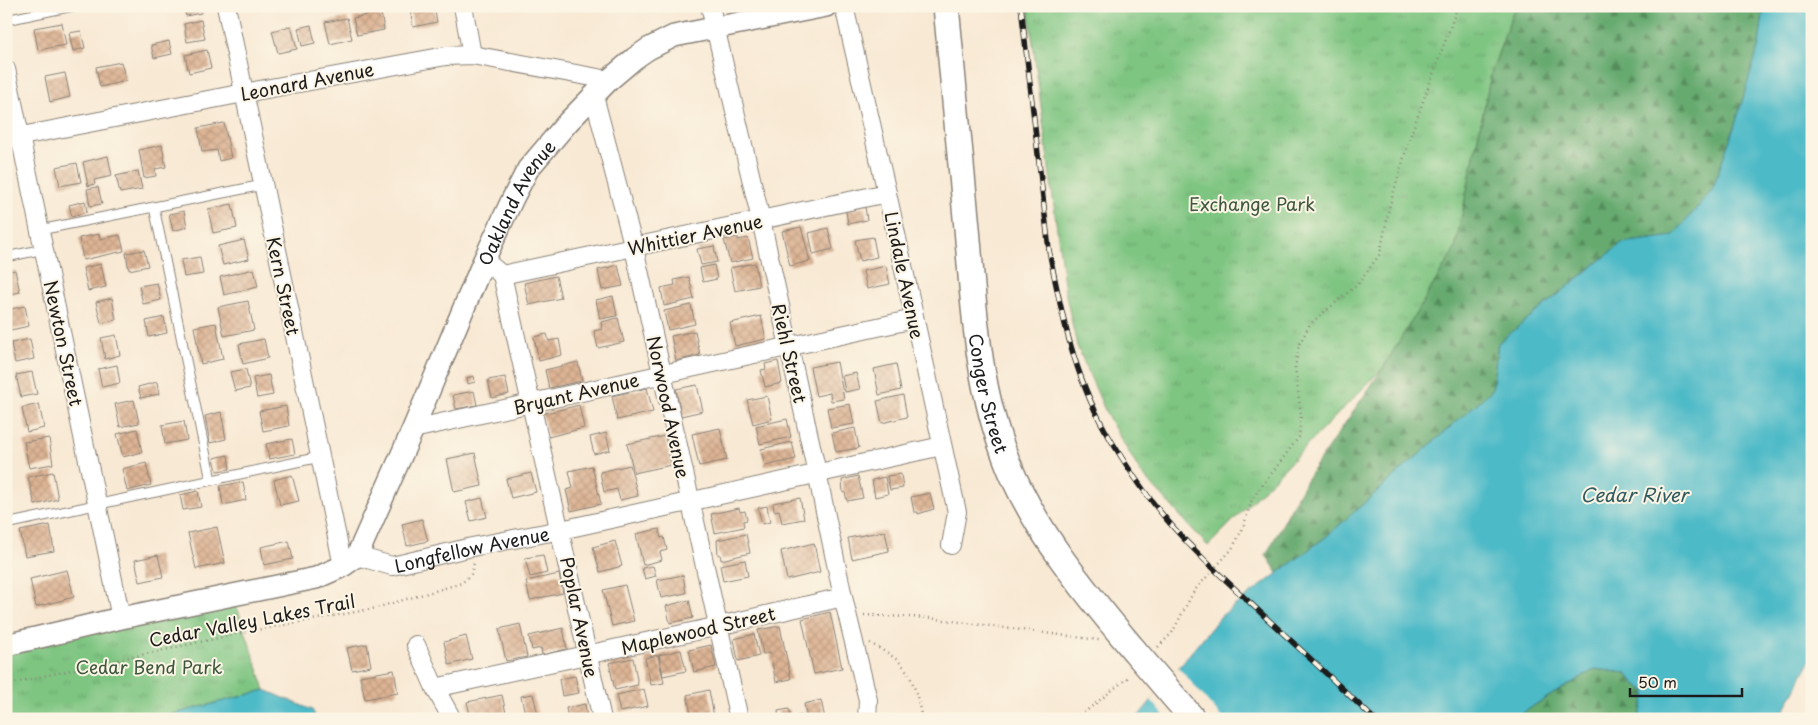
<svg xmlns="http://www.w3.org/2000/svg" width="1818" height="725" viewBox="0 0 1818 725" font-family="'Playpen Sans',sans-serif">
	<defs>
		<pattern id="grass-tufts" width="24" height="20" patternUnits="userSpaceOnUse" patternTransform="scale(1.25)"><rect width="24" height="20" fill="#7ec581"/><path d="M3 7l-1-3M5 7V3M7 7l1-3M15 17l-1-3M17 17v-4M19 17l1-3" fill="none" stroke="#6ca96f"/></pattern>
		<pattern id="forest-firs" width="22" height="20" patternUnits="userSpaceOnUse" patternTransform="scale(1.25)"><rect width="22" height="20" fill="#66aa6f"/><path d="M5 1l3.5 6h-7zM16 11l3.5 6h-7z" fill="#538a5a"/></pattern>
		<pattern id="building-cross-hatch" width="8" height="8" patternUnits="userSpaceOnUse" patternTransform="scale(1.25)"><rect width="8" height="8" fill="#ddb494"/><path d="M0 0l8 8M0 8l8-8" fill="none" stroke="#bd9a7f"/></pattern>
	</defs>
	<rect width="100%" height="100%" fill="#fcf5e5"/>
	<filter id="ink" filterUnits="userSpaceOnUse"><feTurbulence type="fractalNoise" baseFrequency=".02" numOctaves="2"/><feDisplacementMap in="SourceGraphic" scale="10" xChannelSelector="R" yChannelSelector="G"/><feConvolveMatrix kernelMatrix="1 2 1 2 8 2 1 2 1" color-interpolation-filters="sRGB"/></filter>
	<filter id="wash" filterUnits="userSpaceOnUse"><feTurbulence type="fractalNoise" baseFrequency=".0096" numOctaves="4" result="noise"/><feDisplacementMap in="SourceGraphic" scale="20" xChannelSelector="R" yChannelSelector="G"/><feGaussianBlur stdDeviation="1.12" result="paint"/><feColorMatrix in="noise" values="0 0 0 0 0 0 0 0 0 0 0 0 0 0 0 0 0 1.4 0 .05"/><feComposite in="paint" operator="in"/></filter>
	<g filter="url(#wash)">
		<rect width="100%" height="100%" fill="#f8e9d4"/>
		<path fill="url(#grass-tufts)" stroke="#4d704e" d="M1028,6H1515L1491,74L1455,249L1383,368L1208,546L1141,473L1108,417L1077,346L1065,291Z
			M233,595L265,690L155,719H6V645Z"/>
		<path fill="url(#forest-firs)" stroke="#416346" d="M1515,6H1764L1759,45L1734,128L1712,190L1673,236L1622,243L1498,343L1492,390L1327,536L1278,573L1266,555L1306,480L1383,368L1455,249L1491,74Z
			M1595,669L1627,673L1634,683L1646,691L1639,719H1516L1528,709Z"/>
		<path fill="#4dbac7" stroke="#346b72" d="M1764,6H1812V657L1780,719H1639L1646,691L1634,683L1627,673L1595,669L1528,709L1516,719H1136L1221,616L1327,536L1492,390L1498,343L1622,243L1673,236L1712,190L1734,128L1759,45Z
			M265,690L312,710L317,719H155Z"/>
		<path fill="#f8e9d4" d="M1178,667L1223,719H1167L1151,700Z"/>
		<g id="blocks">
			<path fill="url(#building-cross-hatch)" d="M183,6H200L201,13L186,16Z
				M424,6H434L437,22L413,27L410,9Z
				M381,12L384,30L357,35L353,18Z
				M347,18L352,39L330,44L325,22Z
				M201,20L205,39L187,42L184,24Z
				M62,23L66,45L38,50L34,28Z
				M311,25L315,43L302,46L298,28Z
				M291,26L297,49L278,53L272,31Z
				M81,31L85,48L73,51L69,33Z
				M169,41L172,54L154,58L151,45Z
				M207,50L211,68L189,73L185,55Z
				M121,62L126,81L100,87L96,67Z
				M65,73L70,97L50,102L45,77Z
				M224,123L231,158L219,161L217,150L202,152L198,128Z
				M162,145L166,167L155,169L156,176L144,178L139,150Z
				M108,156L112,176L94,180L95,184L88,186L83,162Z
				M77,163L81,182L60,186L56,167Z
				M138,171L142,189L120,193L116,176Z
				M98,187L102,204L90,206L87,189Z
				M85,201L87,212L72,216L69,205Z
				M232,204L237,228L213,233L208,209Z
				M865,207L867,220L848,224L846,211Z
				M184,211L187,227L173,231L169,214Z
				M801,227L810,261L790,266L782,231Z
				M6,228L12,250L6,252Z
				M828,228L833,249L813,254L809,233Z
				M99,234L100,239L120,235L124,251L83,260L79,238Z
				M738,237V240L748,238L753,258L730,263L724,240Z
				M873,237L877,257L860,261L855,240Z
				M244,240L249,259L223,265L218,246Z
				M714,246L717,262L701,265L697,249Z
				M144,250L148,266L129,270L126,253Z
				M200,257L203,274L184,277L181,260Z
				M755,263L759,286L735,291L730,268Z
				M101,264L106,287L88,291L83,268Z
				M618,265L623,286L602,290L598,270Z
				M714,265L717,279L703,282L700,268Z
				M886,266L890,284L867,289L863,271Z
				M254,269L258,287L224,295L220,277Z
				M15,270L20,292L6,295V272Z
				M556,276L561,298L529,305L524,283Z
				M689,277L694,299L664,306L661,288L675,285L674,280Z
				M157,283L161,300L143,304L139,286Z
				M613,296L617,316L600,319L596,300Z
				M112,298L116,320L101,323L96,302Z
				M248,301L254,330L224,336L218,307Z
				M691,305L695,324L668,330L664,311Z
				M25,306L29,326L6,331V310Z
				M761,316L766,339L735,346L730,323Z
				M164,317L167,333L149,337L146,321Z
				M618,318L624,342L598,348L594,331L602,329L601,322Z
				M216,323L223,359L201,364L194,327Z
				M695,331L700,355L676,361L671,336Z
				M547,334L549,341L559,339L562,355L539,361L534,337Z
				M116,335L120,355L105,359L101,338Z
				M30,339L34,359L15,363L11,343Z
				M264,339L268,358L243,364L239,344Z
				M778,361L782,383L765,387L761,370L766,369L765,364Z
				M578,362L582,381L549,388L545,370Z
				M837,362L844,399L831,401L830,393L816,396L810,367Z
				M896,364L901,390L879,395L874,369Z
				M117,365L120,383L102,387L98,369Z
				M246,369L250,388L235,391L230,372Z
				M32,372L37,394L21,397L16,375Z
				M856,373L860,389L845,392L842,376Z
				M269,375L273,395L257,398L253,378Z
				M474,376L475,382L468,384L467,378Z
				M505,377L509,394L492,398L488,380Z
				M157,382L159,394L141,398L138,387Z
				M697,385L703,411L681,416L676,389Z
				M647,388L653,412L617,420L612,396Z
				M474,391L477,405L456,409L453,395Z
				M903,395L907,417L882,423L877,401Z
				M767,396L772,419L753,424L747,400Z
				M134,400L139,423L120,427L115,404Z
				M39,404L44,428L27,432L22,408Z
				M850,404L854,424L831,428L827,408Z
				M579,405L584,428L548,437L542,414Z
				M286,406L289,426L263,431L259,411Z
				M221,412L226,439L210,443L205,416Z
				M787,419L791,437L760,444L756,426Z
				M184,421L187,440L165,444L162,425Z
				M720,428L727,460L699,466L692,434Z
				M855,428L859,448L836,452L832,433Z
				M137,429L142,452L123,457L117,434Z
				M606,433L610,450L594,454L590,437Z
				M665,436L671,465L634,473L627,444Z
				M49,438L53,464L29,468L24,442Z
				M292,439L295,454L269,459L266,444Z
				M792,442L796,459L765,466L761,449Z
				M475,453L482,486L454,492L447,459Z
				M228,455L230,469L217,471L214,458Z
				M146,463L151,485L127,491L122,469Z
				M630,465L638,496L620,500L617,489L604,492L600,472Z
				M592,466L601,504L571,511L566,490L573,488L569,471Z
				M53,472L58,499L35,505L28,477Z
				M531,473L536,492L511,498L506,479Z
				M901,474L903,488L890,490L887,476Z
				M292,475L299,501L280,505L274,480Z
				M858,476L863,498L847,501L845,492L843,493L842,480Z
				M885,477L888,494L875,497L872,480Z
				M243,482L246,500L223,505L220,486Z
				M198,491L201,507L183,510L180,495Z
				M930,493L934,509L918,514V512H914L911,497Z
				M482,498L487,517L471,521L466,502Z
				M800,498L804,519L782,523L779,510L774,511L773,503Z
				M767,506L770,522L762,524L758,508Z
				M739,508L740,512L745,511L747,520L743,521L744,527L715,533L711,514Z
				M422,519L428,541L407,546L402,524Z
				M50,525L54,551L25,556L20,531Z
				M217,527L225,563L196,569L188,533Z
				M659,529L661,538L664,537L667,550L660,552L662,560L643,565L636,534Z
				M885,531L889,551L852,559L848,538Z
				M746,534L750,553L721,560L720,554L718,555L717,540Z
				M289,541L293,559L264,565L261,547Z
				M615,541L622,566L600,572L593,547Z
				M814,543L820,572L787,580L781,551Z
				M158,555L163,577L140,582L135,560Z
				M543,555L547,573L530,577L525,558Z
				M745,560L748,576L723,581L720,565Z
				M653,566L656,576L645,579L642,568Z
				M67,570L74,597L36,607L30,579Z
				M559,574L563,593L530,600L526,581Z
				M683,575L686,593L661,598L657,580Z
				M625,585L634,621L612,626L603,590Z
				M689,600L693,618L670,623L666,606Z
				M830,612L842,668L814,674L802,619Z
				M520,624L527,657L506,661L499,629Z
				M780,626L791,679L776,682L770,653L763,654L758,630Z
				M563,628L567,649L542,655L541,648L532,650L529,636Z
				M754,634L759,656L738,661L734,639Z
				M466,636L472,659L449,665L444,642Z
				M367,644L371,666L352,670L347,648Z
				M711,645L716,667L694,672L689,650Z
				M681,650L686,671L663,676L659,655Z
				M658,655L664,683L651,685L645,658Z
				M633,658L638,685L615,690L609,663Z
				M394,670L398,693L365,699L360,676Z
				M575,676L579,693L562,696L559,679Z
				M644,689L648,706L620,712L616,695Z
				M709,690L714,717L692,719L687,695Z
				M533,694L538,715L526,718L521,696Z
				M502,695L506,713L480,719H471L467,702Z
				M821,700L825,719H807L804,704Z
				M585,704L587,719H568L566,708Z
				M789,709L791,718L801,715V719H779L778,711Z"/>
		</g>
	</g>
	<g filter="url(#ink)">
		<use href="#blocks" fill-opacity="0" stroke="#8a8278" stroke-width="1"/>
		<g fill="none" stroke-linecap="round" stroke-linejoin="round">
			<g stroke="#8a8278" stroke-width="11">
				<path id="service" d="M6,20L73,6
					M154,207L211,480
					M40,230L263,185
					M6,257L44,249
					M6,524L320,457"/>
			</g>
			<g stroke="#8a8278" stroke-width="20">
				<g id="minor">
					<path d="M226,6L343,566"/>
					<path d="M463,6L472,55"/>
					<path d="M710,6L761,220L817,473L843,597L868,700L867,719"/>
					<path d="M844,6L887,193L957,512L951,545"/>
					<path d="M6,69L121,618"/>
					<path d="M594,96L634,248L739,719"/>
					<path d="M6,139L244,93L446,56L472,55L609,80"/>
					<path d="M484,260L502,275L602,719"/>
					<path d="M502,275L887,193"/>
					<path d="M413,429L914,319"/>
					<path id="s1" d="M357,556L392,566L472,547L561,530L942,446"/>
					<path d="M416,645L435,688L452,719"/>
					<path d="M435,688L719,626L843,597"/>
				</g>
			</g>
			<g stroke="#8a8278" stroke-width="24">
				<g id="tertiary">
					<path id="s2" d="M6,645L121,618L316,578L343,566L357,556L413,429L484,260L513,198L528,169L568,122L609,80L635,58L648,49L674,36L826,6"/>
				</g>
			</g>
			<g stroke="#8a8278" stroke-width="28">
				<g id="secondary">
					<path id="s3" d="M946,6C953,80 960,154 967,228C974,307 977,386 1007,461C1033,529 1086,593 1133,649"/>
				</g>
			</g>
			<path stroke="#8a8278" stroke-width="2.5" stroke-dasharray="1 4" stroke-linecap="butt" d="M864,615L929,618L1099,640
				M870,643C881,650 895,656 903,666C915,680 918,702 922,719
				M1158,647L1172,633L1194,591L1232,549L1243,528L1252,499L1299,437L1301,415L1295,367L1299,345L1310,324L1358,284L1380,254L1389,208L1410,137L1458,6
				M6,686L26,680L246,632L372,609L462,583L471,574L474,563
				M1076,719L1130,676"/>
			<use href="#service" stroke="#fff" stroke-width="9"/>
			<use href="#minor" stroke="#fff" stroke-width="18"/>
			<use href="#tertiary" stroke="#fff" stroke-width="21"/>
			<use href="#secondary" stroke="#fff" stroke-width="25"/>
			<g stroke="#1c1c1c" stroke-width="5.5">
				<path id="rail" d="M1021,6L1049,250C1061,312 1074,375 1105,430C1123,461 1144,493 1167,520C1196,554 1229,583 1261,613C1299,648 1337,683 1374,719"/>
			</g>
			<use href="#rail" stroke="#fcf5e5" stroke-width="4" stroke-dasharray="11" stroke-linecap="butt"/>
			<g stroke="#8a8278" stroke-width="28" stroke-linecap="butt">
				<path id="secondary-bridge" d="M1133,649L1193,719"/>
			</g>
			<use href="#secondary-bridge" stroke="#fff" stroke-width="25"/>
		</g>
	</g>
	<g text-anchor="middle" dominant-baseline="central" stroke-width="4" stroke-linejoin="round" paint-order="stroke">
		<g font-size="18" fill="#1c1c1c" stroke="#fcf5e5">
			<text transform="translate(307 81) rotate(-11)">Leonard Avenue</text>
			<text stroke="none"><textPath href="#s2" startOffset="752">Oakland Avenue</textPath></text>
			<text transform="translate(695 234) rotate(-12)">Whittier Avenue</text>
			<text transform="translate(905 275) rotate(78)">Lindale Avenue</text>
			<text transform="translate(284 286) rotate(78)">Kern Street</text>
			<text transform="translate(64 343) rotate(78)">Newton Street</text>
			<text transform="translate(790 353) rotate(77)">Riehl Street</text>
			<text transform="translate(576 393) rotate(-13)">Bryant Avenue</text>
			<text stroke="none"><textPath href="#s3" startOffset="390">Conger Street</textPath></text>
			<text transform="translate(669 407) rotate(78)">Norwood Avenue</text>
			<text stroke="none"><textPath href="#s1" startOffset="118">Longfellow Avenue</textPath></text>
			<text transform="translate(580 617) rotate(78)">Poplar Avenue</text>
			<text transform="translate(252 620) rotate(-11)">Cedar Valley Lakes Trail</text>
			<text transform="translate(698 630) rotate(-13)">Maplewood Street</text>
		</g>
		<g font-size="18" fill="#3e573f" stroke="#fcf5e5">
			<text x="1252" y="203">Exchange Park</text>
			<text x="149" y="666">Cedar Bend Park</text>
		</g>
		<g font-size="19" font-style="italic" fill="#305b60" stroke="#fcf5e5">
			<text x="1634" y="494">Cedar River</text>
		</g>
	</g>
	<rect width="1818" height="725" fill="none" stroke="#fcf5e5" stroke-width="25"/>
	<path d="M1630 688v8h112v-8" fill="none" stroke="#1c1c1c" stroke-width="2.5"/>
	<text x="1638" y="688" font-size="15" fill="#1c1c1c" stroke="#fcf5e5" stroke-width="4" paint-order="stroke">50 m</text>
</svg>
